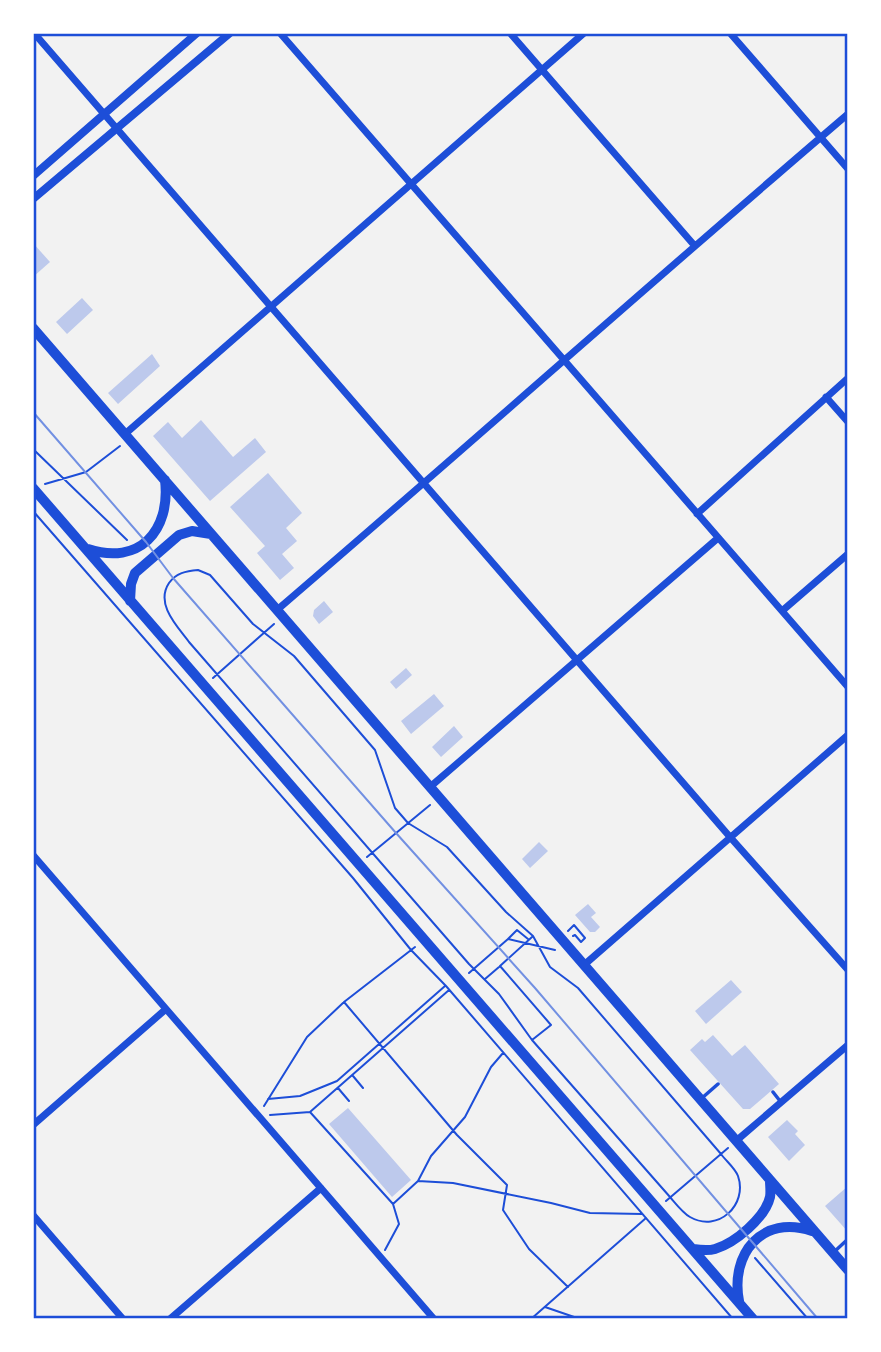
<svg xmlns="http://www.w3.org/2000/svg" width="881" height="1352" viewBox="0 0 881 1352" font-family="Overpass,sans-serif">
	<rect width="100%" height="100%" fill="#f2f2f2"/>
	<path fill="#bdc9ec" d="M33,243L50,262L33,277Z
		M82,298L93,310L67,334L56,322Z
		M152,354L160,366L118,404L108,393Z
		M201,420L233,457L255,438L266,452L210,501L153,436L168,422L182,438Z
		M268,473L302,513L286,528L297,541L282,554L294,568L280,580L257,553L265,546L230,507Z
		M324,601L333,612L319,624L313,616L314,610Z
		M406,668L412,675L396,689L390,682Z
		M434,694L444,706L411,734L401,721Z
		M454,726L463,737L441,757L432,747Z
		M539,842L548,851L530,868L522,859Z
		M588,904L596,913L591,917L600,927L595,932H590L575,915Z
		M731,980L742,992L706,1024L695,1011Z
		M713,1035L732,1056L745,1045L779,1084L750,1109H743L690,1050L702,1039L705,1042Z
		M348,1108L411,1180L392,1197L329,1124Z
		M787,1120L798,1131L795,1134L805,1145L789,1161L768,1137Z
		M848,1186V1232L825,1206Z"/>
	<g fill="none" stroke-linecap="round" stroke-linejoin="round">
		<path stroke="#1d4ed8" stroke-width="2" d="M33,449L127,540
			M45,484L86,472L120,446
			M33,511L353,878L411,950L446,986L733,1319
			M198,570L210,575L253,624L294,656L375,750L395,808L408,823L447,847L506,912L533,936L550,967L578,988L721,1154C726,1161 735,1168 738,1176C748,1205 718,1233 690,1217C683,1213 676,1204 670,1197L532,1040L499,994L469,964L189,642C177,626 155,604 169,583C176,573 186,571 198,570Z
			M213,678L274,624
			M367,857L430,805
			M568,931L574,925L585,938L581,942L575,935L573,936
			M532,937L500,966L551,1025L532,1040
			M508,939L517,930L528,939
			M469,973L508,939L555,950
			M485,979L499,967
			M344,1002L457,1135L507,1185L503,1210L529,1249L568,1287
			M353,1076L363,1088
			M338,1088L349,1101
			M268,1099L300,1096L337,1081L445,986
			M264,1106L307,1037L344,1002L415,947
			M310,1112L449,990
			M270,1115L310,1112L393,1204L399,1224L385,1250
			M418,1181L453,1183L551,1203L590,1213L642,1214
			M666,1201L728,1148
			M393,1204L418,1181L431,1156L465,1117L491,1067L503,1053
			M755,1258L808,1319
			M545,1307L580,1319
			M531,1319L646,1218"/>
		<path stroke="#1d4ed8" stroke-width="3.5" d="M773,1092L780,1101
			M702,1098L718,1084
			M834,1252L848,1239"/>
		<path stroke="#1d4ed8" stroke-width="7" d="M34,33L730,837L848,970
			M280,33L848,687
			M510,33L694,245
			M730,33L848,169
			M826,397L848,422
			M125,434L584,33
			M697,514L848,378
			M277,610C468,446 656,278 848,114
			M782,611L848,554
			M430,787L718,538
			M33,855L434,1319
			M584,965L848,735
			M33,1125L166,1009
			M736,1141L848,1045
			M33,1215L123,1319
			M170,1319L321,1188"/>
		<path stroke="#1d4ed8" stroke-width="8" d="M33,176L197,33
			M33,199L230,33"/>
		<path stroke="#1d4ed8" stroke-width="10" d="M33,328L848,1270
			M33,488L753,1319
			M88,549C139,566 171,531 165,480
			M130,601L131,584L135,573L179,535L192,531L211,534
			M693,1249C700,1250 708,1251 715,1249C735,1243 765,1218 770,1197C771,1192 770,1186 770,1180
			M739,1301C730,1254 762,1214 812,1231"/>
		<path stroke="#7290e2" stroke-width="2" d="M33,412L146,542L173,578L396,833L535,988L818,1319"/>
	</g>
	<rect width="881" height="1352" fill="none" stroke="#ffffff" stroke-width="70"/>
	<rect x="35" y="35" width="811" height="1282" fill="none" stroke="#1d4ed8" stroke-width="2.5"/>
</svg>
